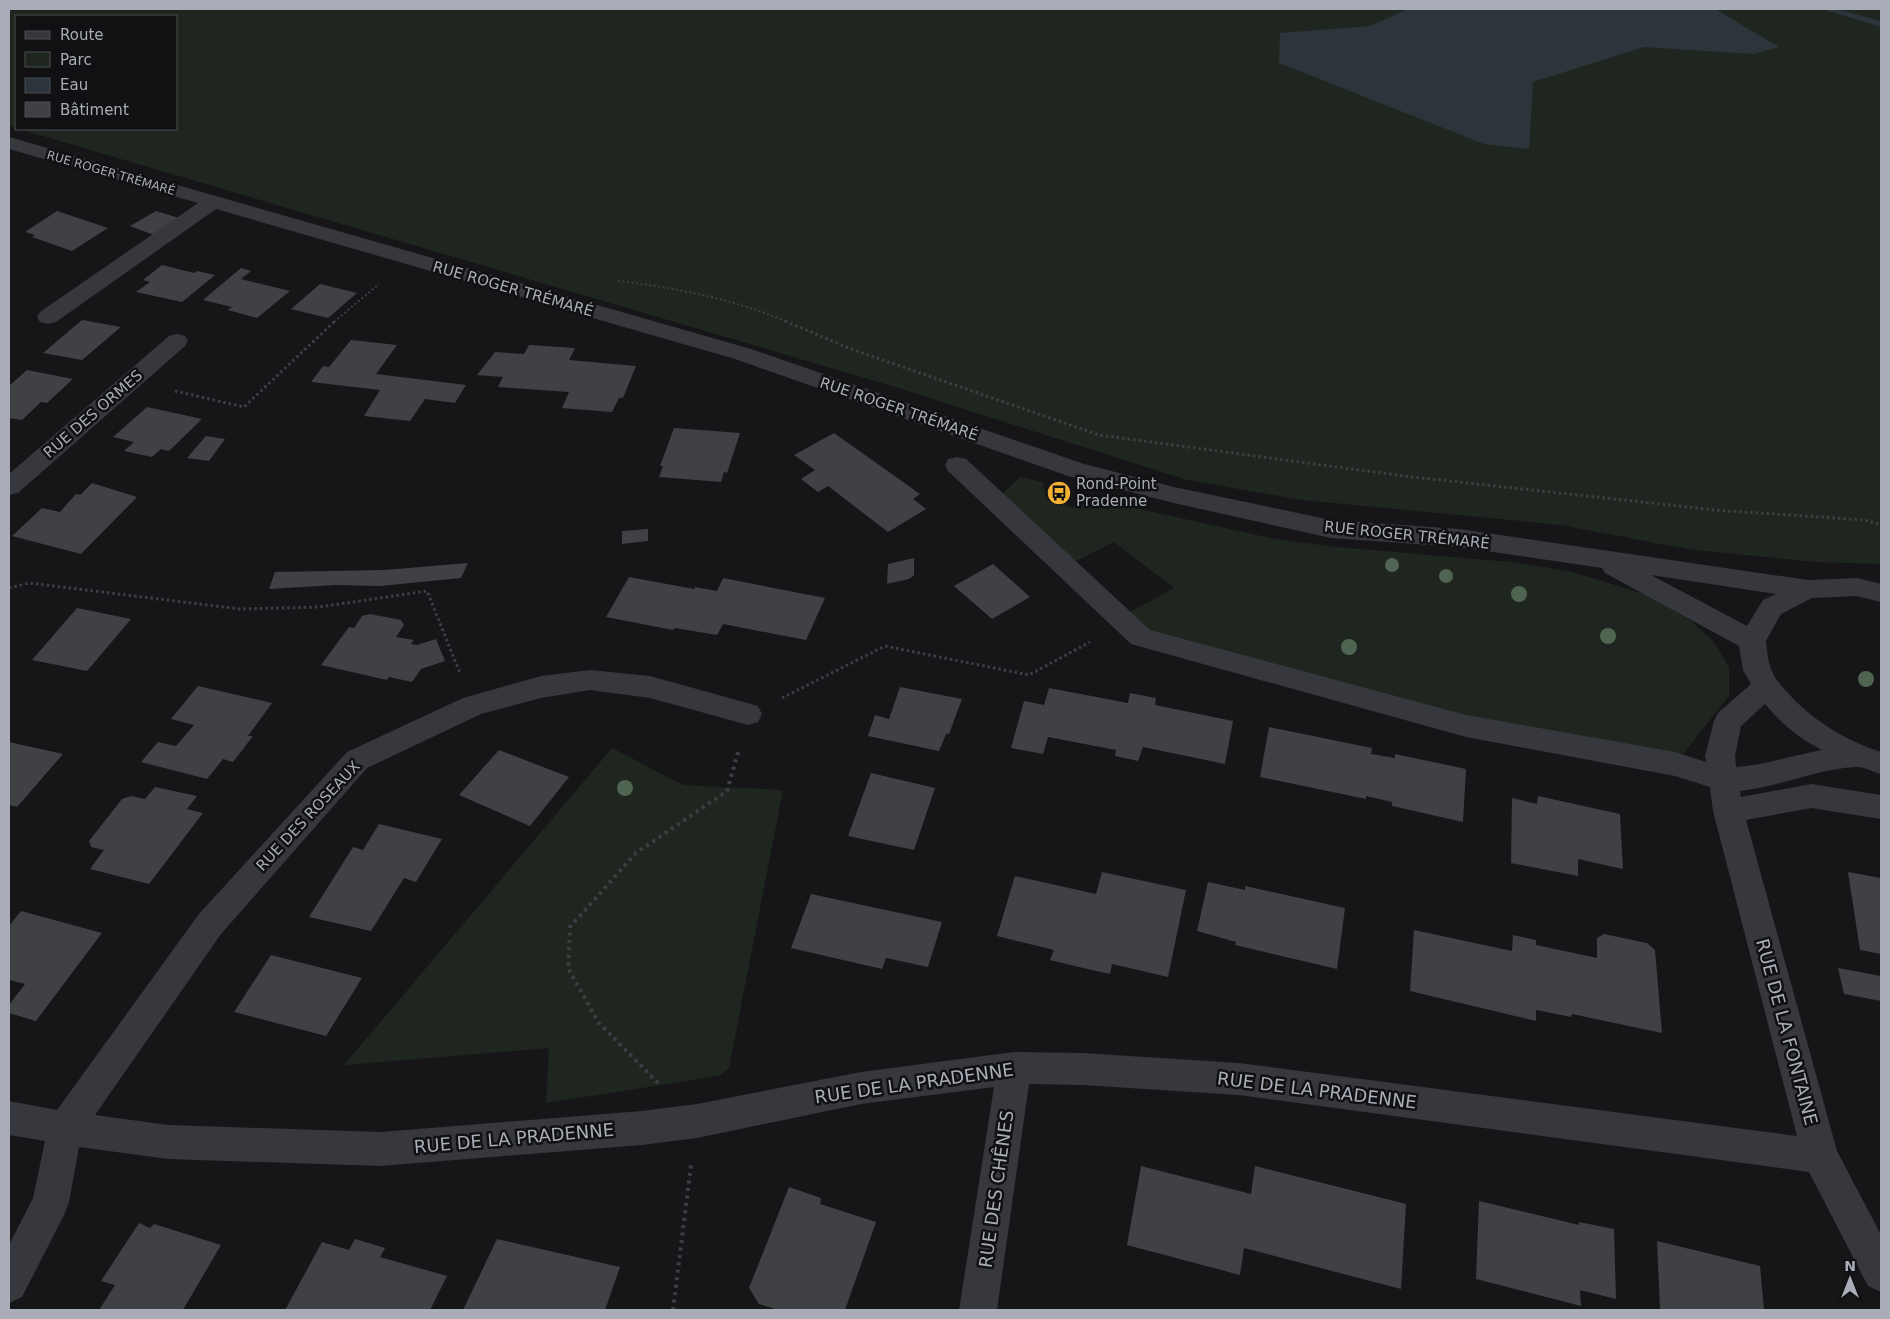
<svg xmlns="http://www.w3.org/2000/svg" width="1890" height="1319" viewBox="0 0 1890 1319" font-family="'DejaVu Sans',sans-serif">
	<rect width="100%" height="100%" fill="#161618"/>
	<path fill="#1e261f" d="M9,9H1881V564L1815,562L1687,549L1561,525L1302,500L1187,480L892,386L19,129H176V16H16V128L9,126Z
		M1020,477L1043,482L1045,496L1073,508L1079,493L1144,510L1275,539L1336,547L1512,562L1573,572L1647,595L1689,619L1713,641L1729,667V696L1675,764L1466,726L1141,637L1121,617L1174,588L1114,542L1066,566L996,500Z
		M612,748L683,785L783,790L729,1068L719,1076L546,1103L549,1048L344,1065Z"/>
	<path fill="#2c353c" d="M1408,9H1715L1779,47L1754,54L1644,47L1533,82L1529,149L1484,144L1279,63L1280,33L1370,26Z"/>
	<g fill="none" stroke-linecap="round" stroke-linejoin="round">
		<path fill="#2c353c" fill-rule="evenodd" d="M1822,9H1836L1881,21V27Z"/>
	</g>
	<path fill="#404145" d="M57,211L108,228L72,251L32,237L35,235L25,232Z
		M156,211L179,218L154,235L130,226Z
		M162,265L194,273L197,271L215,275L182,302L136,292L150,282L143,280Z
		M241,268L251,271L241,279L290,291L257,318L228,310L232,307L203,300Z
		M320,284L357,293L328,318L291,309Z
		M82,320L121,327L82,360L43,353Z
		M351,340L397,345L376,374L466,385L455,403L425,399L410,421L364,416L380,390L311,382L323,366L329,367Z
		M529,345L575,348L569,360L636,366L623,398H619L612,412L562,408L569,392L498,387L503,377L477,375L495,352L524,354Z
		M27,370L73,379L47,403L41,402L22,420L9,418V386Z
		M147,407L202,419L169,451L161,449L152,457L124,451L134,442L113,437Z
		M674,428L740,433L727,473L724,472L721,482L659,477L663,466H660Z
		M834,433L920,494L913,499L926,509L888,532L828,486L818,492L801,479L815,470L794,455Z
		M206,436L225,439L209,461L187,458Z
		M92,483L137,497L81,554L12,536L42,508L60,512L76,494L80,495Z
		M648,529V541L622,544V531Z
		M914,558V575L909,579L887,584L888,564Z
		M468,563L461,578L380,586L335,585L269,589L275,572L385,570Z
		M993,564L1030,597L992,619L954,586Z
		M629,577L694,589L695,587L717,591L723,578L825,598L806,640L723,624L717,635L675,628L673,630L606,617Z
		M77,608L131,619L87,671L32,660Z
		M370,614L401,620L404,625L396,637L414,640L411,644L417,645L436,639L445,661L421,669L412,682L389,677L387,680L321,665L349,627L354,628L362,616Z
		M198,686L272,703L248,736H253L233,762L223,759L207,779L141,762L158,742L176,746L194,725L171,719Z
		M900,687L962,699L949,734H946L939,751L868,736L875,715L889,719Z
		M1049,688L1128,703L1130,693L1156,698L1155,705L1233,721L1225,764L1143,747L1138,761L1115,756L1116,750L1048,737L1043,754L1011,748L1024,701L1044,705Z
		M1269,727L1372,748L1371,754L1395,758V754L1466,769L1463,822L1392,806V802L1366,796V799L1260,777Z
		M9,742L63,754L17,807L9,805Z
		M499,750L569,777L530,826L459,795Z
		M871,773L935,788L914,850L848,836Z
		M155,787L197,796L187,809L203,813L149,884L90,869L104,850L91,847L89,841L122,799L131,796L145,799Z
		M1538,796L1620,814L1623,869L1578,859V876L1511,863L1512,798L1537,804Z
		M379,824L442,839L416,882L404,878L371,931L309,917L353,847L363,850Z
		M1102,872L1186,890L1168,977L1112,964L1110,974L1079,967L1050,960L1054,950L997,936L1015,876L1096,894Z
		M1848,872L1881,878V954L1860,950Z
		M1208,882L1245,890V886L1345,908L1337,969L1235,945L1236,942L1197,931Z
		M811,894L942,922L928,967L886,958L882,969L791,948Z
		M21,911L102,933L36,1021L9,1013V1005L25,984L9,980V926Z
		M1414,930L1512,951L1513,935L1536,940V945L1597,958V938L1604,934L1647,943L1655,950L1662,1033L1572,1014L1571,1017L1536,1010V1021L1410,991Z
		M271,955L362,978L326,1036L234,1012Z
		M1838,968L1881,976V1001L1844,994Z
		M1141,1166L1251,1194L1255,1166L1406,1204L1401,1289L1244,1248L1240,1275L1127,1245Z
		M789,1187L821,1198L820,1204L876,1222L845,1310H779L759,1304L749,1288Z
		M1479,1201L1579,1225V1222L1614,1229L1616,1299L1580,1290L1581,1306L1476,1279Z
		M139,1223L150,1228L154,1224L221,1245L183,1310H99L115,1285L101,1281Z
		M355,1239L385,1248L380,1257L447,1276L430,1310H285L322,1242L349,1250Z
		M497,1239L620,1267L605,1310H463Z
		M1657,1241L1760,1266L1764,1310H1660Z"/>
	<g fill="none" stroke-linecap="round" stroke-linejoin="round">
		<path stroke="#3d3f44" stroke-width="2" stroke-dasharray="2 2.5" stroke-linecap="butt" d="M618,281C677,288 733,299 788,322
			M334,322L379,284"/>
		<path stroke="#3d3f44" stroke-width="3" stroke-dasharray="2.5 3" stroke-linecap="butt" d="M785,321L851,349L1099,435L1404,476L1715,510L1865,520L1881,525
			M175,391L244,407L335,321
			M9,588L29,583L240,609L319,607L427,591L460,673
			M782,698L885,646L1029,675L1090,642"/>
		<path stroke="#3d3f44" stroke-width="4" stroke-dasharray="3 4.5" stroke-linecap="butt" d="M658,1083L598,1022L568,968L570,927L636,853L727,791L739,749
			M673,1310L691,1165"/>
		<path fill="#37383d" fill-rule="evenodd" d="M9,137L751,349L1084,464L1174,487L1331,520L1459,529L1808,580L1857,578L1881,584V602L1857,596L1812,598L1781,614L1766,641C1767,651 1768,662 1772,671C1775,680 1782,686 1788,693C1813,721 1845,740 1881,752V774C1873,772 1863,766 1855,767C1817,769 1779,787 1740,791L1741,797L1811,784L1881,795V819L1811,808L1746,820L1837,1151L1881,1235V1292L1868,1286L1809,1172L1239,1095L1082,1085L1029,1084L997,1310H959L994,1087L861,1104L697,1138L642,1145L381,1166L168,1159L79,1147L69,1202L64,1215L22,1297L9,1303V1245L33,1198L45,1141L9,1135V1101L57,1110L199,914L347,752L463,698L541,676L590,670L650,676L758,706L762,714L758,722L748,725L650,698L590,690L541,698L481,714L367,768L221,934L95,1115L168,1125L381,1132L642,1111L697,1104L861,1072L1014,1052L1082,1053L1239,1063L1797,1136L1713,811L1710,787L1675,776L1466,737L1131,644L948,471L945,465L948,459L957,457L966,459L1150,630L1466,715L1675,752L1706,762L1705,756L1714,721L1718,713L1751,684L1743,670L1739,646L1605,573L1602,568L1459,547L1331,538L1174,503L1068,476L735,359L216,209L56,322L48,324L40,322L37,317L40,312L198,203L9,149ZM1651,575L1776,594L1763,600L1747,626ZM1765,704C1782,724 1798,738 1822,750C1793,755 1766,765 1736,767L1735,756L1741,726Z
			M177,334L185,336L188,341L185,346L18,493L9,495V474L169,336Z"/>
	</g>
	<g fill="#506452">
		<circle cx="1392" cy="565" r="7"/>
		<circle cx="1446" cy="576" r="7"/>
		<circle cx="1519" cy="594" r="8"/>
		<circle cx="1608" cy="636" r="8"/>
		<circle cx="1349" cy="647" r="8"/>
		<circle cx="1866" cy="679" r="8"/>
		<circle cx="625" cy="788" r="8"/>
	</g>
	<defs>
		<g id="bus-disc" transform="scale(1.25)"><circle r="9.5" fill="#f2b134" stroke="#111113"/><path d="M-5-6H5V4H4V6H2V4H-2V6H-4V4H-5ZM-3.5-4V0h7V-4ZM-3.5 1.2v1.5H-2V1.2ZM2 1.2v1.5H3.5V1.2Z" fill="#111"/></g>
	</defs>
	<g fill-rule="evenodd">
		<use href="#bus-disc" x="1059" y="493"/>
	</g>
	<g text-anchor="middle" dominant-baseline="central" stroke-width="5" stroke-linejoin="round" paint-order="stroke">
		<g font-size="12" fill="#a8adb8" stroke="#111113">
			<text transform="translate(111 173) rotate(16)">RUE ROGER TRÉMARÉ</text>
		</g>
		<g font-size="15" fill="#a8adb8" stroke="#111113">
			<text transform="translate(513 289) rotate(16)">RUE ROGER TRÉMARÉ</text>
			<text transform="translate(899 409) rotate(19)">RUE ROGER TRÉMARÉ</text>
			<text transform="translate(93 414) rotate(-41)">RUE DES ORMES</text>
			<text transform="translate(1407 535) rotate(6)">RUE ROGER TRÉMARÉ</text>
			<text transform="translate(308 816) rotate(-47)">RUE DES ROSEAUX</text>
		</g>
		<g font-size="15" fill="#a8adb8" stroke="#111113" text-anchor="start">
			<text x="1076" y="484">Rond-Point<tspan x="1076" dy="17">Pradenne</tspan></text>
		</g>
		<g font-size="18" fill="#a8adb8" stroke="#111113">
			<text transform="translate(1787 1032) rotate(75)">RUE DE LA FONTAINE</text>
			<text transform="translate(914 1083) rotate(-8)">RUE DE LA PRADENNE</text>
			<text transform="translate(1317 1090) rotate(7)">RUE DE LA PRADENNE</text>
			<text transform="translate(514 1138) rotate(-5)">RUE DE LA PRADENNE</text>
			<text transform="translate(996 1189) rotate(-82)">RUE DES CHÊNES</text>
		</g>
	</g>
	<rect width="1890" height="1319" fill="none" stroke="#a8adb8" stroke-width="20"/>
	<rect x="15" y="15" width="162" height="115" fill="#111113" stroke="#4d4f55"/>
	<rect x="25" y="31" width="25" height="8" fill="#37383d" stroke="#4d4f55"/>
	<text x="60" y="40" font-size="15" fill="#a8adb8">Route</text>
	<rect x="25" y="52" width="25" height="15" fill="#1e261f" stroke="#4d4f55"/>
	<text x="60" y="65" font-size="15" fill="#a8adb8">Parc</text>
	<rect x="25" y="78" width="25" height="15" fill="#2c353c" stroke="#4d4f55"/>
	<text x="60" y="90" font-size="15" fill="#a8adb8">Eau</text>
	<rect x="25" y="102" width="25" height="15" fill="#404145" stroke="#4d4f55"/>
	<text x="60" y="115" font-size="15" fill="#a8adb8">Bâtiment</text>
	<g transform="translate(1850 1279)" stroke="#111113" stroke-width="4" paint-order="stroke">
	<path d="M0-4L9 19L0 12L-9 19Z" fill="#a8adb8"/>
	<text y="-8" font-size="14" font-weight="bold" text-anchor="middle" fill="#a8adb8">N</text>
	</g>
</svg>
